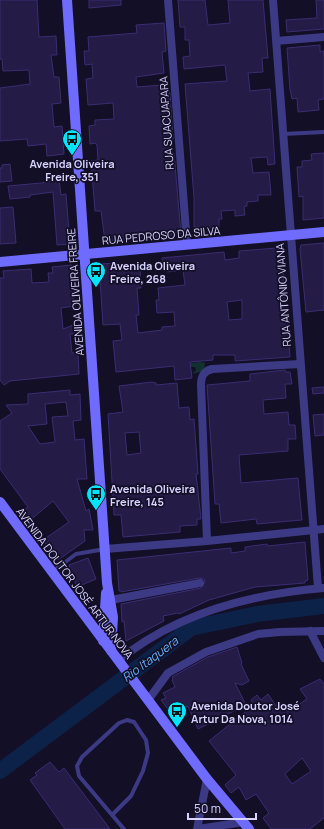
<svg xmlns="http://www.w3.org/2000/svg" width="324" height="829" viewBox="0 0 324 829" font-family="Manrope,sans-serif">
	<rect width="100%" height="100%" fill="#130f26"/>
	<path fill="#12302f" d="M201,362L205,363L204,371L192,374L196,370L195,367H191V363Z"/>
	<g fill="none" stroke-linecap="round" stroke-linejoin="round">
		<path stroke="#0c2248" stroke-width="16" d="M0,771L191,628L257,614L324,606"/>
	</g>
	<path fill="#241b47" stroke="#3b2d73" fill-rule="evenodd" d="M0,0H37L39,37L56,36L57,55H51L54,77H59L61,103L52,104L54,127L62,126L64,154L47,156L46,144L28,146L27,139L0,141V88L30,84L29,70L3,71L2,59H0Z
		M89,0H121V5L89,8Z
		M178,0H205L208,25L230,23L228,0H263L268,58H262L263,72L248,73L250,91L270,89L275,164L268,165L267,157L251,158L253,173L269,172L271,195H258V201L247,202V206L244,207L245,215L235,216V210L221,211L222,219H219V227H194V198L185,84L227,81L225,65L184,69L183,57L190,56L189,40H185V27H180Z
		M316,0H324V29L287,32L286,20L317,18Z
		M164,23L166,51L162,52L164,73L136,77L137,87L163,85V93H170L173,139H170L172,153H174L181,234L105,241L101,211H95L91,161L98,160L97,145L95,143L90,144L89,126L95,125V120L114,119L113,103L88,105L86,79L93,78L92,64L85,65L84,51H89L88,37L137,33L136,25Z
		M320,45V52L324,51V99L318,100L319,110L298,112L297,98L292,99L290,89L287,48Z
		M324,153V218L303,220V196L299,197L297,167H302V161L312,160L311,154Z
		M10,164L12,181L0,182V168H2V165Z
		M52,179H59L61,195L66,194L70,244L57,245L53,192L30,195V197L10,199L8,186L41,183L52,181Z
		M13,207L16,243L0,244V208Z
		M324,243V310L306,312L300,249L301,245Z
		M277,248L282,252L290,357L235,361V355H213V360L190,362L192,378L175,380L174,366L116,372L113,341L122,340L120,324L103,325L99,264L119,263L120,268L140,266L141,288H137L139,315H136L138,333L162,330V327L175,326L174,312L157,313L156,300H159L158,288L185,285L183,270L167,272V266H163L162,258L224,252L225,260L239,258V251ZM242,300V319L229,320L227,302Z
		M72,265L74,306L61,308L63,329L76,324V334H70L72,353H78L79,374L10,381L4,385L0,380V278H4L3,271L31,269L32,283L49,282L48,273H53L52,267Z
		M285,370L286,372H290L292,384H285L286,398L263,400L264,414L288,412L289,425H295L296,439H288V451L239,455L241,483L298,478L302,520L257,524L256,519L221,523L219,504H215L207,385L250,381V374Z
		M152,382L156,383V385L177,383L179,408L189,407L190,420L194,419L198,474H196L201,519H197V525L180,526V532L123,537L121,515H114L108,414L123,412L119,386ZM139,432L141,453L127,455L125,433Z
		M324,387V393L313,394L312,388Z
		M70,390V395L80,394L81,420L73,421L75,440L84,439L87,479H77L86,511L89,509L93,530H84L85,541L58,560L43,540L69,522L53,501L28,522L21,512L28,507L0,469V421L12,413L6,405L28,404V394ZM66,402L68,416L52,417L55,442L40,444L28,426L47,424L45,404Z
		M324,414V435L315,436L313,415Z
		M305,542L308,580L305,581V583L255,587L209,600L179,614L178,613L163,616L164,621L126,641L124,621L122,622L121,604L201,588L205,582L204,579L199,578L121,592V591H119L117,560L231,548V553L245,551V547L267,544L268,546Z
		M88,558L96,579L77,587L69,565Z
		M237,647L242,663L241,664L249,681L242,685L235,683L246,705L198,729L188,706L172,715L161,700L166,698L163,693L175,687L172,680L173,679L172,677L208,657Z
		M320,679L324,684V818L310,829H271L263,818L269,813L256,794L246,800L239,787L231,793L225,785L236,775L209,741L254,705L251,700L257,695L261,700L268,694L276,706L281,702L288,712L307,699L300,689ZM302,758L311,771L292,784L285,774Z
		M50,762L59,772L64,768L110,829H65L30,780L37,775L35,773Z"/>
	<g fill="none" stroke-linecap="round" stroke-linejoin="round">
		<path stroke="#3d3a85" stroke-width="4" d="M283,134L324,132
			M52,572L76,554L105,549
			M112,815L131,796L143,771L148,753L146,740L134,722L127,720L119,723L82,757L77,766L79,776L124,829"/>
		<path stroke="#3d3a85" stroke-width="8" d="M168,0L187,244
			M273,0L318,588
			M276,41L324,37
			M207,541L201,385C201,376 204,371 212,369L300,364
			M105,549L207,541L324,529
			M111,600L200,583
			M310,631L324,658
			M118,661C176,613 251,594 324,588
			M148,700L168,673L206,652L258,634L280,632L324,631
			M197,829L207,779
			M198,829L244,822"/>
		<path stroke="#6f6bff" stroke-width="10" d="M67,0L107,583L113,617L111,651
			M0,262L324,232
			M0,502L207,779L249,829
			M103,641L106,593"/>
	</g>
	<defs>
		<g id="bus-pin" transform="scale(1)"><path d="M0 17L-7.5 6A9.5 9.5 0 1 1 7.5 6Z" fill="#00e5ff" stroke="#130f26"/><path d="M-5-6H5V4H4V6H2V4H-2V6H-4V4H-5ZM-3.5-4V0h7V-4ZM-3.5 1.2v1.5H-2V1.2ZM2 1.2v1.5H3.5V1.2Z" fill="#111"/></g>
	</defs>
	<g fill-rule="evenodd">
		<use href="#bus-pin" x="72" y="139"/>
		<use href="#bus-pin" x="96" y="271"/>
		<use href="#bus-pin" x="96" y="494"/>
		<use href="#bus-pin" x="177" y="711"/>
	</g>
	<g text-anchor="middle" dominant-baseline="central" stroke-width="3.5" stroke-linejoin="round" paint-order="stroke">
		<g font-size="11" fill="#d9d4ff" stroke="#130f26">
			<text transform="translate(166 123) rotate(-94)">RUA SUACUAPARA</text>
			<text transform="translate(161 235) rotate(-5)">RUA PEDROSO DA SILVA</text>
			<text transform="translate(75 292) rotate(-94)">AVENIDA OLIVEIRA FREIRE</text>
			<text transform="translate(283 295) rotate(-94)">RUA ANTÔNIO VIANA</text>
			<text transform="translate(75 583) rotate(53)">AVENIDA DOUTOR JOSÉ ARTUR NOVA</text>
		</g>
		<g font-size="11" font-weight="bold" fill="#d9d4ff" stroke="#130f26" text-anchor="start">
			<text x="72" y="163" text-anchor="middle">Avenida Oliveira<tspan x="72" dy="13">Freire, 351</tspan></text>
			<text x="110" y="265">Avenida Oliveira<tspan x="110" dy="13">Freire, 268</tspan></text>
			<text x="110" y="488">Avenida Oliveira<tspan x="110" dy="13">Freire, 145</tspan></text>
			<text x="191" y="705">Avenida Doutor José<tspan x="191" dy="13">Artur Da Nova, 1014</tspan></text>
		</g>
		<g font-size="12" font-style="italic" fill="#62b6ff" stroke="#130f26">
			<text transform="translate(150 659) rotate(-37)">Rio Itaquera</text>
		</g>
	</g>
	<path d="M188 813v6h68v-6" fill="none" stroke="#d9d4ff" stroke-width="2"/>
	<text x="194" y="813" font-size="12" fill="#d9d4ff" stroke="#130f26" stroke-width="3" paint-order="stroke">50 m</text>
</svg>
